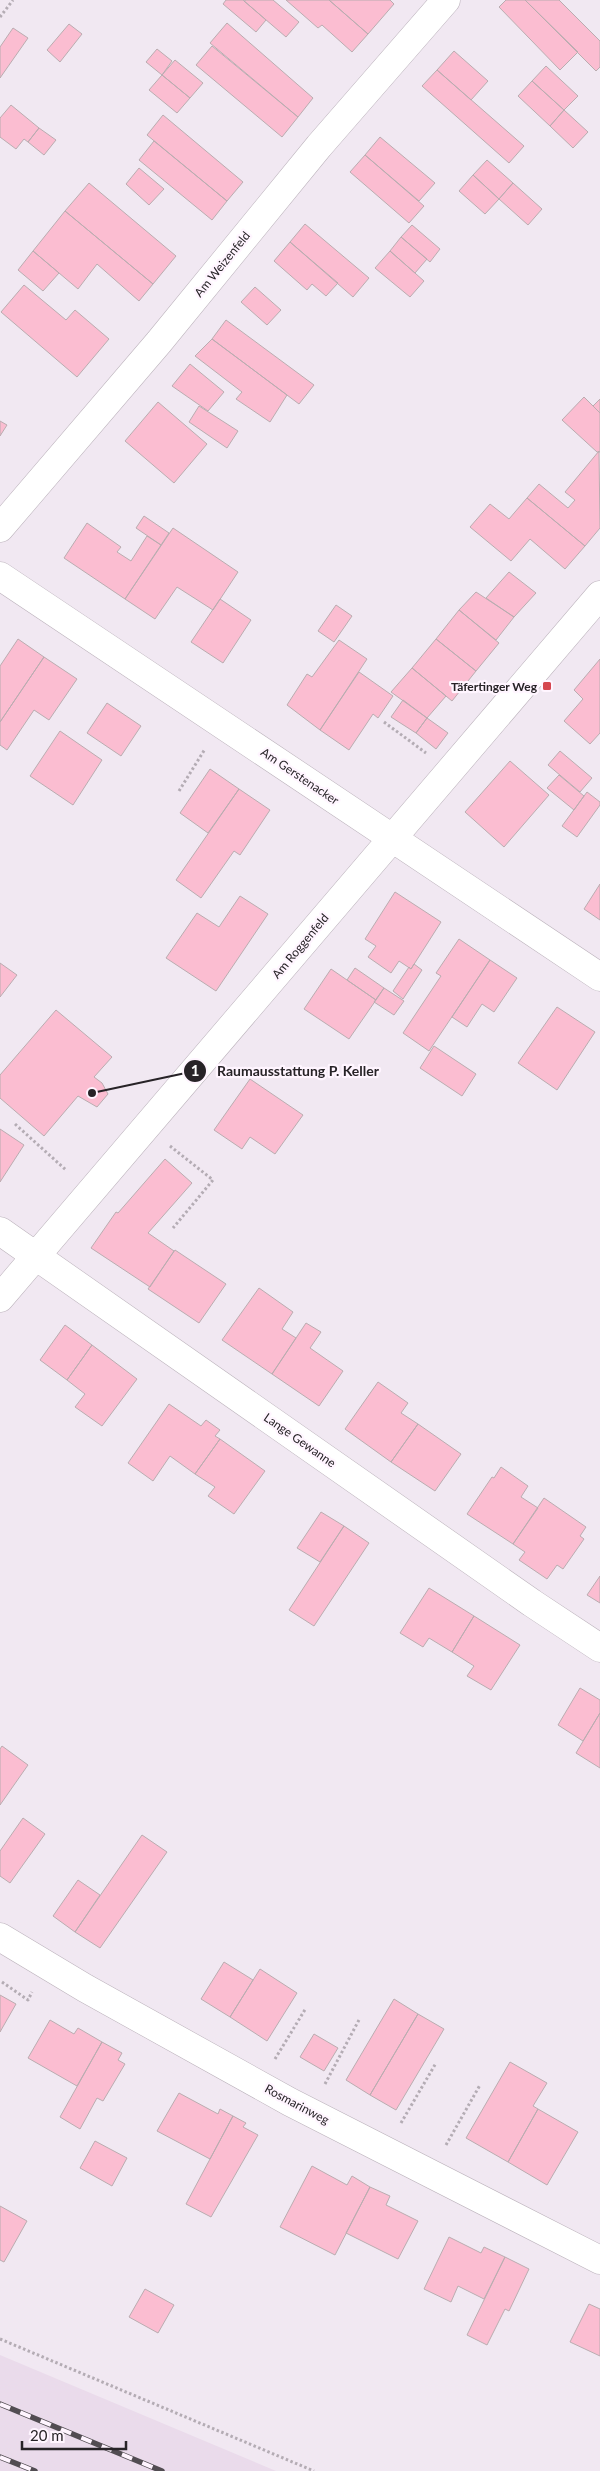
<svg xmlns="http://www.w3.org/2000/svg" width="600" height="2471" viewBox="0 0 600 2471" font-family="Lato,sans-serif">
	<rect width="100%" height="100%" fill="#f1e8f2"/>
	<path fill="#eadbeb" d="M0,2355L276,2471H0Z"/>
	<path fill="#fbbdd1" stroke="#baacb0" d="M226,0H243L266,20L256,32L223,4Z
		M246,0H273L299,22L286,37L244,1Z
		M286,0H329L368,34L352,52L322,25L318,28Z
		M329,0H390L394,4L368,34Z
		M506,0H525L578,52L560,70L499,7Z
		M525,0H559L600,41V67L596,71Z
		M227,23L313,98L298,117L210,43Z
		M69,24L82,34L60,62L47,50Z
		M13,28L28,38L0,78V47Z
		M212,46L298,117L282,137L196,65Z
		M157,49L172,61L162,75L146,62Z
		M454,51L488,81L471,100L437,70Z
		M175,60L203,83L190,98L162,75Z
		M546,66L578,96L564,110L532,81Z
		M437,70L524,146L509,163L422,86Z
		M162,75L190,98L177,113L149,90Z
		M532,81L564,110L550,126L518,96Z
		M11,105L39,128L28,142L24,139L16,149L0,137V118Z
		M564,110L588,132L573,148L550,126Z
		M163,115L243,182L227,201L147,135Z
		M39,128L56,140L44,155L28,142Z
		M380,137L435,183L419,201L365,155Z
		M154,141L227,201L212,220L139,160Z
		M365,155L424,206L409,223L350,172Z
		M487,160L513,183L499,199L473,175Z
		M139,168L164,189L149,205L126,184Z
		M473,175L499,199L485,214L459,191Z
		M89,183L176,256L153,284L65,211Z
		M513,183L542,209L528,225L499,199Z
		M65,211L153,284L139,301L97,264L78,289L33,251Z
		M305,224L369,278L353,297L290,242Z
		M412,225L440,249L430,262L401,237Z
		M401,237L427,259L415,273L390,251Z
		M290,242L338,283L326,296L312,284L307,290L274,261Z
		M33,251L59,273L43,291L18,270Z
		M390,251L424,281L410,297L375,268Z
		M24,285L66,320L75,310L109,339L77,377L1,312Z
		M255,287L281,310L267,325L241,302Z
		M226,320L314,385L299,404L212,339Z
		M212,339L287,395L270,422L236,399L242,392L195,356Z
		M190,364L224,392L208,411L172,386Z
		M584,397L600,413V452H597L562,420Z
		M600,399V413L593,406Z
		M158,402L207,444L174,483L125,441Z
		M199,406L238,431L227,448L189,422Z
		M0,421L7,425L0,436Z
		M599,451L600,528L585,546L527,498L539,484L568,508L575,500L565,492Z
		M527,498L585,546L565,569L530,539L511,561L470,527L490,504L509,519Z
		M144,516L169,533L161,545L136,528Z
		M87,523L121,547L117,552L131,561L147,536L161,545L125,599L64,558Z
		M173,528L238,572L213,610L177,587L155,619L125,599Z
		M509,572L536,593L514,617L486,598Z
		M476,592L514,617L496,640L459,610Z
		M220,599L251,620L223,663L191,642Z
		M336,605L352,616L334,642L318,631Z
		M459,610L499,643L476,671L436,639Z
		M18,639L44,657L0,722V666Z
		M436,639L476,671L452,701L412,668Z
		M339,640L367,659L320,730L287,705L307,674L312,677Z
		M44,657L77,679L49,720L34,710L7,750L0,745V722Z
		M600,659V733L590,744L564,721L583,699L574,690Z
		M412,668L446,696L427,718L391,692Z
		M359,672L393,696L378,718L373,714L349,750L320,730Z
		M403,700L427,718L416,733L391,717Z
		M107,703L141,726L121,756L87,733Z
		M427,718L448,733L436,749L416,733Z
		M60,731L102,760L73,805L30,776Z
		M560,751L592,778L580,792L548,765Z
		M510,761L549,795L504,847L465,812Z
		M210,769L239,789L208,833L180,813Z
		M559,775L584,796L574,810L547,788Z
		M239,789L270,810L240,855L234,851L201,898L176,880Z
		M587,792L600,802V805L577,837L562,826Z
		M600,884V920L584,909Z
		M395,892L441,922L411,969L399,961L391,973L368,957L376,946L365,939Z
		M240,896L268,914L216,991L166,958L197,913L219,927Z
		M459,939L490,960L429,1051L403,1033L441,976L436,973Z
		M490,960L517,978L494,1012L482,1004L467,1027L452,1017Z
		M0,963L17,975L0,997Z
		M414,964L422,970L403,999L393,991L409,967L411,969Z
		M355,968L384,988L376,1000L347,980Z
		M331,969L376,1000L349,1039L304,1009Z
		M384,988L404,1001L394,1015L374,1002Z
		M557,1007L595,1032L557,1090L518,1063Z
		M56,1010L112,1057L94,1077L102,1083L108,1094L97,1107L78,1096L44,1136L0,1098V1075Z
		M434,1046L476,1074L462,1096L420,1068Z
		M250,1079L303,1115L275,1154L250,1137L242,1149L214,1130Z
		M0,1129L24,1145L0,1182Z
		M165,1159L192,1183L148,1233L174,1251L150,1287L91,1248L116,1212L118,1213Z
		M175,1250L226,1284L199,1323L148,1289Z
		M259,1288L293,1312L282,1329L296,1338L272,1374L222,1340Z
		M306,1323L321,1332L310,1348L343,1371L319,1406L272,1374Z
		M65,1325L92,1345L67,1380L40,1360Z
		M92,1345L137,1379L102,1426L75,1407L85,1394L67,1380Z
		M378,1382L408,1403L401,1413L418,1424L391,1462L345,1429Z
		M169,1404L201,1426L206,1420L220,1430L215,1436L220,1439L195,1474L170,1456L153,1481L128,1463Z
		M418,1424L461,1454L435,1491L391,1462Z
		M220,1439L265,1471L234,1514L208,1496L215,1487L195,1474Z
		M501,1467L528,1486L521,1497L538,1508L513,1544L467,1514L492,1477L494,1478Z
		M544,1498L586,1527L580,1536L584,1539L563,1569L557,1565L547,1579L519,1560L525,1552L513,1544Z
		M321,1512L344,1526L320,1562L297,1548Z
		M344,1526L369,1543L314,1626L289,1610Z
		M600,1576V1603L587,1595Z
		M429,1588L474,1616L452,1652L429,1638L423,1647L400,1633Z
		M474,1616L520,1645L491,1690L467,1676L474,1666L452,1652Z
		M580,1688L600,1700V1713L583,1741L558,1725Z
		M600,1713V1768L576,1753Z
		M2,1746L28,1765L0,1805V1749Z
		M23,1818L45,1834L10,1883L0,1876V1851Z
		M142,1835L167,1852L100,1948L75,1932Z
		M78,1880L100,1895L75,1932L53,1916Z
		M224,1962L253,1980L230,2017L201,1999Z
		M260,1969L297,1993L267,2041L230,2017Z
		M0,1995L16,2004L0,2032Z
		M394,1999L418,2014L370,2095L346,2080Z
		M418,2014L444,2029L396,2110L370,2095Z
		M50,2020L74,2034L78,2028L102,2042L77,2086L28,2058Z
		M314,2034L338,2048L324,2071L300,2057Z
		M102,2042L122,2053L118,2060L125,2064L103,2101L97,2098L80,2129L60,2117Z
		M510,2062L547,2083L533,2106L538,2109L508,2162L466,2138Z
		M179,2093L218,2114L220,2109L233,2116L210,2159L157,2131Z
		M538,2109L578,2132L547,2185L508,2162Z
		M233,2116L246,2123L243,2127L258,2135L211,2217L186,2204Z
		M95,2141L127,2158L112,2186L80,2168Z
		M312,2166L347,2185L352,2176L370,2187L335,2255L280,2227Z
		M370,2187L390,2196L386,2205L418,2221L398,2259L346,2233Z
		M0,2206L27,2221L4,2262L0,2260Z
		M449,2237L481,2253L484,2247L505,2257L484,2299L458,2286L451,2302L424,2289Z
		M505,2257L529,2269L509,2311L505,2309L487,2345L467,2335Z
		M145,2289L174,2305L158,2333L129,2317Z
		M589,2304L600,2309V2356L570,2342Z"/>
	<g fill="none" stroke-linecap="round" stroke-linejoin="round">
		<g stroke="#bcb3bc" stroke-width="29">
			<path id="minor" d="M0,528L159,342L319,146L446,0
				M0,576L600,977
				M0,1231L532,1603L600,1648
				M0,1298L600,595
				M0,1937L85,1988L290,2102L600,2260"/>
		</g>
		<path stroke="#b4acb4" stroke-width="3" stroke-dasharray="2.5 2.5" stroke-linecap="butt" d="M0,17L13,0
			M384,722L426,753
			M179,791L205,749
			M15,1124L66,1170
			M170,1146L213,1180L173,1228
			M2,1982L28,2000L32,1992
			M275,2059L306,2008
			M325,2084L360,2018
			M401,2123L436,2063
			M446,2145L480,2085
			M0,2339L314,2471"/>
		<use href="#minor" stroke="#fff" stroke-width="28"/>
		<g stroke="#524d52" stroke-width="5.5">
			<path id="rail" d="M0,2404L162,2471
				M0,2457L35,2471"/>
		</g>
		<use href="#rail" stroke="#fff5ff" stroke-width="4" stroke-dasharray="11" stroke-linecap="butt"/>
	</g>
	<rect fill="#d5454f" stroke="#fff5ff" stroke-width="2" x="542" y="681" width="10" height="10" rx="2.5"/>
	<g text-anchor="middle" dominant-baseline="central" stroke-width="4.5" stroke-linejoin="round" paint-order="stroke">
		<g font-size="12" fill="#272327" stroke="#fff5ff">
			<text transform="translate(222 264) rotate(-51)">Am Weizenfeld</text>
			<text transform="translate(300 776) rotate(34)">Am Gerstenacker</text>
			<text transform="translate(300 946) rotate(-50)">Am Roggenfeld</text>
			<text transform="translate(300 1440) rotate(35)">Lange Gewanne</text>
			<text transform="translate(297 2104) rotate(28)">Rosmarinweg</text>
		</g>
		<g font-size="12" font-weight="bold" fill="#272327" stroke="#fff5ff" text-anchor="end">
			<text x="537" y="686">Täfertinger Weg</text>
		</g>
	</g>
	<path fill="none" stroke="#272327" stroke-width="2" d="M92 1093L195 1071"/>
	<g fill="#272327" stroke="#fff5ff" stroke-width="2">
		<circle cx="92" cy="1093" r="5"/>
		<circle cx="195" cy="1071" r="12"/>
	</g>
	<g font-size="15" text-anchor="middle" font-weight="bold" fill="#fff">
		<text x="195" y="1076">1</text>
	</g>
	<g font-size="14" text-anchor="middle" font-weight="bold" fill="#272327" stroke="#fff5ff" stroke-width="4.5" stroke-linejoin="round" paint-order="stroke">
		<text x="298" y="1076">Raumausstattung P. Keller</text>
	</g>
	<path d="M22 2441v8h104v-8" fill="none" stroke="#272327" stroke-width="2.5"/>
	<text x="30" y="2441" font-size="15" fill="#272327" stroke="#fff5ff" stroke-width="4" paint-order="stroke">20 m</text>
</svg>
